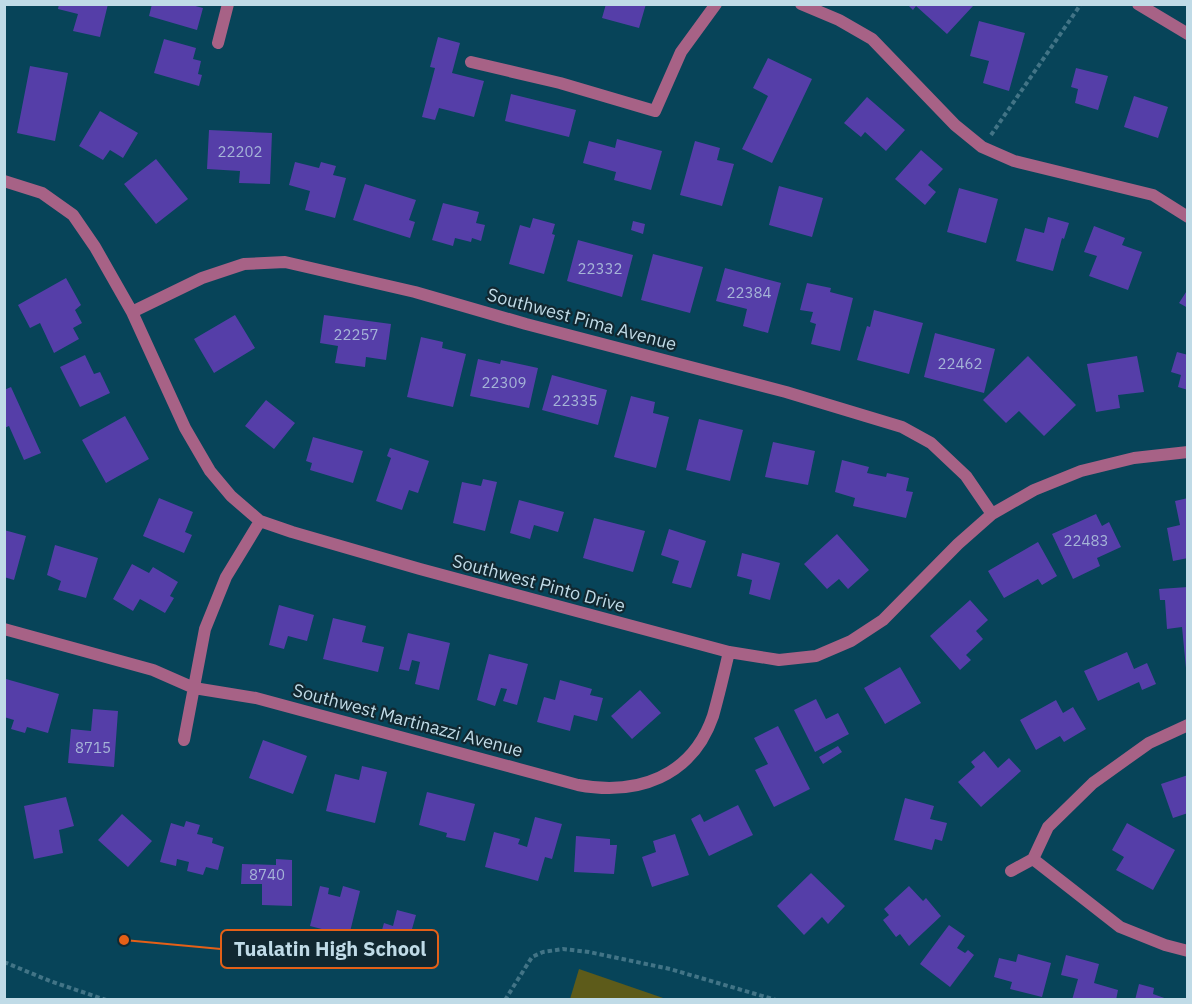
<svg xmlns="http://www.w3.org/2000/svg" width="1192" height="1004" viewBox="0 0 1192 1004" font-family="'IBM Plex Sans',sans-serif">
	<rect width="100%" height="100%" fill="#074459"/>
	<path fill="#5d5b1a" d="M579,969L666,999H570Z"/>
	<path fill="#553ea8" d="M59,4H108L100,37L73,31L78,14L58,9Z
		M152,4H188L203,8L197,30L149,16Z
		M606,4H646L639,28L602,18Z
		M907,4H972L973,6L947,34L916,6L913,10Z
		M979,21L1025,33L1009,91L983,83L989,61L970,56Z
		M438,37L460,43L452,73L484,81L474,117L439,108L435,120L422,117L435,68L430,67Z
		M164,39L196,48L193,59L201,61L198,74L202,75L199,86L154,73Z
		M768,58L812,79L772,163L742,149L768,96L753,88Z
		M30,66L68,73L55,141L17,133Z
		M1076,68L1108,76L1098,110L1075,103L1078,89L1071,87Z
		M511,94L576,110L569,137L505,121Z
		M1134,96L1168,107L1158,138L1124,127Z
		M867,97L905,130L886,151L865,132L861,137L844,123Z
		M100,111L138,133L123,158L110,150L103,160L79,146Z
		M209,130L272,133L270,184L239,183L240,171L207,169Z
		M617,139L662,151L651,190L614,180L616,172L583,163L589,141L615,148Z
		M695,141L720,148L717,160L734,164L722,206L680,195Z
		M921,150L943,169L928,185L936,192L925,205L895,179Z
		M156,159L188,199L156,224L124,184Z
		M295,162L319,168L321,162L336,166L333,175L346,178L335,218L305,210L310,191L289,185Z
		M365,184L416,200L409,220L415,222L410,238L353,220Z
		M779,186L823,198L812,237L769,225Z
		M959,188L998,199L986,243L947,232Z
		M443,203L479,212L476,223L485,225L481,241L472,238L471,242L455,238L453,246L432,240Z
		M1048,217L1069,223L1064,239L1062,238L1053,271L1016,261L1025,228L1044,233Z
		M533,218L555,224L552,234L555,235L544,274L509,264L520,225L530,228Z
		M633,221L645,224L643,234L631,230Z
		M1094,226L1125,238L1122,245L1142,252L1128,290L1089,276L1097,256L1084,252Z
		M578,240L633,255L622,297L567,281Z
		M653,254L703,267L690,313L641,300Z
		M725,268L781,283L768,333L743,326L747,309L716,301Z
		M66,278L81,305L75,310L82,323L73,328L79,339L54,353L40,323L30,328L18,305Z
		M807,283L831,288L830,292L853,298L840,351L811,344L816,324L810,322L813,312L800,310Z
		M1188,289V308L1179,303Z
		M874,310L923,323L909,374L857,360L867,326L870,327Z
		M235,315L255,348L214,373L194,339Z
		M324,315L391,324L386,360L366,357L365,367L335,363L338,346L320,343Z
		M935,333L995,349L984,393L924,377Z
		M421,337L443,342L442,348L466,354L453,407L407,397Z
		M1177,352L1188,355V390L1178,387L1181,375L1171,372Z
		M85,355L94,374L100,372L110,393L80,407L60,367Z
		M1028,356L1076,405L1044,436L1019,411L1006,423L983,400Z
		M1137,356L1144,392L1118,395L1120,408L1096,412L1087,364Z
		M478,359L500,364L501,360L538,368L529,408L470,396Z
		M552,375L607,390L598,425L542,410Z
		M11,387L41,453L24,460L9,426L4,428V390Z
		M631,396L655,402L653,413L669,417L656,468L614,457Z
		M266,400L295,423L274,449L245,426Z
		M125,416L149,459L106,483L82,440Z
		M699,419L743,430L730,481L686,470Z
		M313,437L363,451L353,483L310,470L312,463L306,461Z
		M773,442L815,451L808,485L765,477Z
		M390,448L429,461L418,493L409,490L402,510L376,501L391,458L387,456Z
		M842,460L869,467L867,473L886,477L887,473L909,478L906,491L913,492L906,518L853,506L855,498L835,492Z
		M483,479L497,482L485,531L453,523L462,482L481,486Z
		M159,498L193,512L185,532L192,535L184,553L143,536Z
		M1188,498V558L1173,561L1167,528L1180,525L1175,501Z
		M519,500L564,512L558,532L534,525L530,539L510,533Z
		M1096,514L1102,526L1109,522L1121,547L1097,558L1100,566L1073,579L1052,534Z
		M594,518L645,531L633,572L583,558Z
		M669,529L706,541L691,588L672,583L679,561L661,555Z
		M4,530L26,536L14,580L4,577Z
		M837,534L869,570L848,589L839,579L827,589L804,564Z
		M1038,542L1057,576L1042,585L1038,579L1004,598L988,571Z
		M55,545L98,558L86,598L58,590L61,581L47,575Z
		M742,553L780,563L770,600L749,594L752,580L737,576Z
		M132,564L149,573L153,567L178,582L170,596L174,598L165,613L140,599L133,611L113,599Z
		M1188,587V667L1186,668L1182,627L1167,629L1165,600H1160L1159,589Z
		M970,600L988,620L976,631L983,639L966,655L971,660L960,670L930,636Z
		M279,605L314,615L307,641L288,636L284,649L269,645Z
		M333,618L366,626L362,642L384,647L378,672L323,659Z
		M408,633L450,643L439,690L415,684L420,662L412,660L409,671L399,669Z
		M1127,652L1134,669L1147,663L1156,684L1142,690L1139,682L1098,701L1084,671Z
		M489,654L528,664L517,705L503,701L507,689L501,688L495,706L477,700Z
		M900,667L921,703L885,724L864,688Z
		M6,679L59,694L48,733L27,727L25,733L11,729L14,720L4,717Z
		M560,680L592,689L590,695L603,698L597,721L574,715L570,731L537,722L544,697L555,700Z
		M640,690L661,713L632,739L611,716Z
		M816,699L826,719L838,713L849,734L815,752L794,710Z
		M1056,700L1063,713L1073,707L1086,729L1064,742L1060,736L1036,750L1020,720Z
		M93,709L118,711L114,767L68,763L71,729L91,731Z
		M778,726L810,789L774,807L755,770L768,764L754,738Z
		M263,740L307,756L293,794L249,778Z
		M838,746L842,752L823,764L819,757Z
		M984,751L998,768L1009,758L1021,771L981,807L958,782L975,767L971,762Z
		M362,766L387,772L375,823L326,811L335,774L359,780Z
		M1188,775V813L1173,818L1161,784Z
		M427,792L475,804L465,841L446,837L447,833L419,825Z
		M66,797L74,826L59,830L63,853L34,859L24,806Z
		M905,798L934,806L930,819L947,823L942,841L935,839L932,850L894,840Z
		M738,805L753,835L709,856L691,819L700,814L704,822Z
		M122,814L152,841L128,867L98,840Z
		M535,817L562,824L552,859L545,857L538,881L485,867L494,832L520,839L518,844L527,847Z
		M186,821L200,825L197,834L213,838L212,843L224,847L218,870L206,867L203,875L187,871L189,862L177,859L176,866L160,862L171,823L184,827Z
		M1127,823L1175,850L1153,890L1116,870L1124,857L1112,850Z
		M675,834L689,875L652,887L642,857L656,852L653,841Z
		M576,836L610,839V845H617L614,874L574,872Z
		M276,859L292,860V906L262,905V884H241L242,864L276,865Z
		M811,873L845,906L828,924L822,917L804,935L777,906Z
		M320,886L329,888L328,894L340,897L343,886L360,891L349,936L310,926Z
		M909,886L923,901L926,898L941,916L909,946L900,934L896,937L883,920L889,915L884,909Z
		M397,910L416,915L402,964L390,961L393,952L373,947L377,929L382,930L384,923L393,926Z
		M949,925L965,936L957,948L965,953L968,950L974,955L950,987L920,964Z
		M1018,954L1051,963L1042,997L1010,989L1012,982L994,977L999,958L1016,962Z
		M1066,955L1099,964L1094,983L1118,990L1116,1000H1072L1078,979L1061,975Z
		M1139,984L1154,988L1153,994L1170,1000H1135Z"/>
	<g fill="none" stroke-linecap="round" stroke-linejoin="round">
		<path stroke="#427486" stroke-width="4" stroke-dasharray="4.5 3" stroke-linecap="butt" d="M991,135L1081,4
			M4,962L50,981L106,1000
			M505,1000L532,957L543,952L563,949L589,952L670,969L776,1000"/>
		<path stroke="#a76286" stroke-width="12" d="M1138,4L1188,34
			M218,43L228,4
			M471,62L560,83L655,111L681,52L716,4"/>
		<path stroke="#a76286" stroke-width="12" d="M801,4L839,20L872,39L955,125L982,147L1014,161L1153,195L1188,217
			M4,181L42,193L73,215L95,247L132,312L185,428L210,471L231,496L260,521L292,532L420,569L729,652L779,660L816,656L851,641L883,620L958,544L992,514L1034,490L1081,471L1134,458L1188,452
			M132,312L202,278L244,264L285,262L415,292L526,324L786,392L902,427L931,443L966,476L992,514
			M4,629L153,670L194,688L256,698L578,785C637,796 692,777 713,716C719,695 724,673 729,652
			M184,740L205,629L226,577L260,521
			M1033,859L1048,827L1093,783L1149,743L1188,725
			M1011,871L1033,859L1120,927L1165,945L1188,951"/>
	</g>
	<g text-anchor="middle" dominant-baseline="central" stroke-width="4.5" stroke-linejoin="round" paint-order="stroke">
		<g font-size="15" fill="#a5b4d7">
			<text x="240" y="151">22202</text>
			<text x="600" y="268">22332</text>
			<text x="749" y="292">22384</text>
			<text x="356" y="334">22257</text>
			<text x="960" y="363">22462</text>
			<text x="504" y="382">22309</text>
			<text x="575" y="400">22335</text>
			<text x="1086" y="540">22483</text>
			<text x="93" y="747">8715</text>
			<text x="267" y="874">8740</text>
		</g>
		<g font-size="18" fill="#c0dbe7" stroke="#112831">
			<text transform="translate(582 319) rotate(15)">Southwest Pima Avenue</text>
			<text transform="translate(539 583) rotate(15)">Southwest Pinto Drive</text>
			<text transform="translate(408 720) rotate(15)">Southwest Martinazzi Avenue</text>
		</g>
	</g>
	<path fill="none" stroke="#e66017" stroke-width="2" d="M124 940L221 949"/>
	<circle fill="#e66017" stroke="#112831" stroke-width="2" cx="124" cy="940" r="6"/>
	<rect fill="#112831" stroke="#e66017" stroke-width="2" x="221" y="930" width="217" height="38" rx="6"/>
	<g font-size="20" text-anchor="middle" font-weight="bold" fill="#c0dbe7">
		<text x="330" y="956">Tualatin High School</text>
	</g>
	<rect width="1192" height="1004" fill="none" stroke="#c0dbe7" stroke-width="12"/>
</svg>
